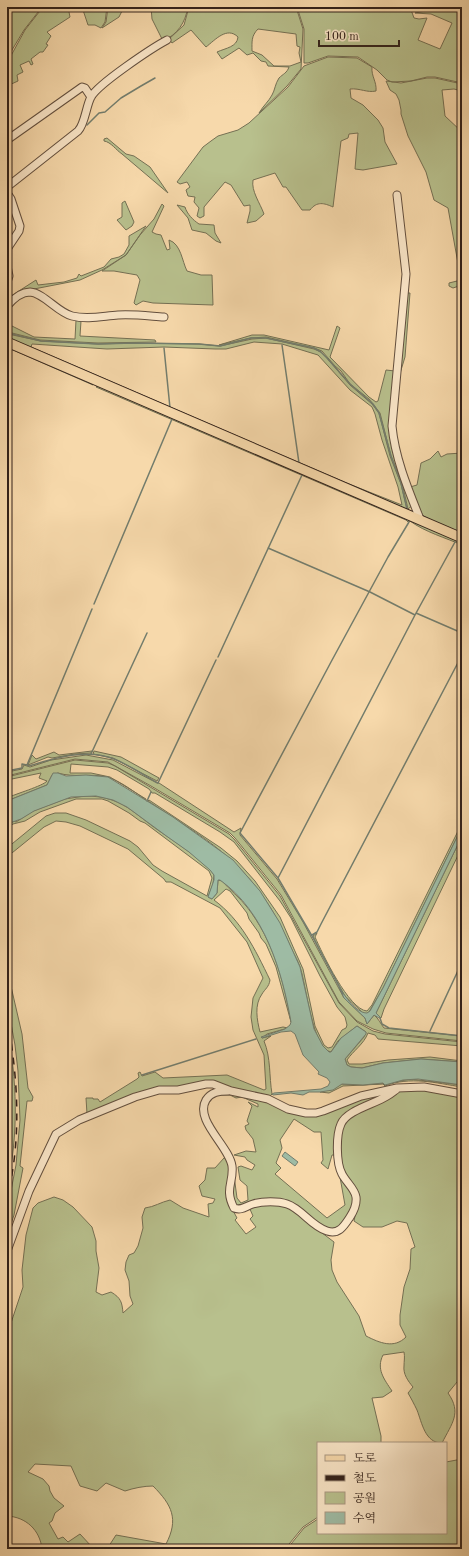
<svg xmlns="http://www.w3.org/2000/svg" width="469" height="1556" viewBox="0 0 469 1556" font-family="'Old Standard TT','Noto Serif KR',serif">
	<rect width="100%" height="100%" fill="#f7d9ab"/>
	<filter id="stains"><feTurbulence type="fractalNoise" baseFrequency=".005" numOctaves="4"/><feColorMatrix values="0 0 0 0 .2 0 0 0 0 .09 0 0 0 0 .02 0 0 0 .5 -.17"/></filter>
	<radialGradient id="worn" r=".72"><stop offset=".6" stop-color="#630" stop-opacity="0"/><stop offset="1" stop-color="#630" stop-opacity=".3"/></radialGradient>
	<path fill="#b8c08d" stroke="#757054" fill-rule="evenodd" d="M7,7H42L24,30L12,50L7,61Z
		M43,7H68L70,17L47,32L51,36L46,44L48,45L43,52H40L31,59L33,64L31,65L29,61L20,65L23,72L17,75L18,81L7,86V63L25,30Z
		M87,7H107L105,22L101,28L95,25H88L83,10Z
		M108,7H124L119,17L102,28L106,22Z
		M151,7H188C185,23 178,34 163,41L152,19Z
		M189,7H296L303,29L301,69L287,86L259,113C263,106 269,101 272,95C275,90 275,84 279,78C283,74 287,73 289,67L268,66L266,62L261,61L253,53L247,55L239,48L222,59L217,52C226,48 237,47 238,37C227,26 215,40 206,47L191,30L172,43L169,39L184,25ZM258,29L296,34L297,46L300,47L299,53L301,62L290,66H274L262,55L252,51C252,42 251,36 258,29Z
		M297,7H410L414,18L419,19L427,18L418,40L440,49L452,23L431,14L415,13C431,10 446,7 462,7V83L435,77H427L411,81L392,82L387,80L377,70L358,57L328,56L308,63H304V29Z
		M328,57L357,58L372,67C371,76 377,82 376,91C367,93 360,88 350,89L351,98L363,105L378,120L383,128L385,142L397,164L363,170L355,169L358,133L349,134L348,138L341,141L333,207C324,203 317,201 310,210H302L286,187H283L275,173L253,180C251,191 260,203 264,214L256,221L247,223L250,211V205L244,206L231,185L225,182L204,207V216L200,218L197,216L199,208L194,202L195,197L188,196L186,190L190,187L187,182L180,184L177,182L203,147L211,141L218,136L238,130L249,123L288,87L304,66Z
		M427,78H435L462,84V91L454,89L442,90L445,116L462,132V285L453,288L449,286V283L461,280L448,208L434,200L426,172L408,136L401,114V110L399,100L396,94L390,90L386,81L401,83Z
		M107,138L126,154L134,156L150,167L168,193C153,180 137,167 122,154C116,150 111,142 104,141V139Z
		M125,201L134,222L132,226L126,230L117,220L122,217V203Z
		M162,204L164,206L152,232L156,234L161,235L167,250L170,249L169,240C181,244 182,261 187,271L201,275H212L213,305L153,303L143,301L136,305L134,303L140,280L137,275L114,271H102L126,255L140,235L154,219Z
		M177,205L185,207C187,214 193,220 199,224L214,225L215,233L221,243L216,241L206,233L192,230L188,218Z
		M146,226L126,255L102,270L80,280L34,289L7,303V297L8,298L36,280L38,285L64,282L77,278L79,274L81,276L104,267L111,259L119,257L124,254L129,245V236Z
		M407,293H410L405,357L398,380Z
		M76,320L81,321L80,336L155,340L156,342L98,343L40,340L8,332L7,325L12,326L34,337L75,339Z
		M337,326L340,328L330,357L369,397L376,402L378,401L386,370L395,371L391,417L413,505L408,509L402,483L391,456L380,413L369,399L350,384L341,371L335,366L322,351L314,348L266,337L251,338L219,345L252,335H264L329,350Z
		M8,334L41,341L98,344L133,343L199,344L220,346L252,339L266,338L314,349L321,352L327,358L350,385L372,404L379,413L390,456L401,484L407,509L405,510L9,339ZM254,342L282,344L318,355L350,390L372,407L375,414L382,440L398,487L402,505L344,482L31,347L32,344L107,349L164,347L215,349H226Z
		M7,345L93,383V385L13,350H10L7,348Z
		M98,385L462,542V545C446,538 425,532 410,521L408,522L406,520L96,387Z
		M438,451L441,457L447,454L462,453V535L423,516L410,487L417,485L421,463L430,459Z
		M92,751L91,753L75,754L52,758L48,757L28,765L32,755L36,759L54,752L59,755Z
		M94,751L121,757L159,778L157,781L113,758L93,754Z
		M86,755L113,760L157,783H159L234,832L241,828L240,835L277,879L303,922L344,998L365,1018L367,1024L374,1015C379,1019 380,1023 384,1028L462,1036V1041L386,1033L373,1029L357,1021L339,1002L281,895L235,838L230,833L151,786L108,762L75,759L7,776V772L22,769L24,765L30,767L51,760Z
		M75,760L108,763L115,766L229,834L234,839L280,896L339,1003L357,1022L373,1031L385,1034L462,1042V1046L378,1039L375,1035L368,1033C364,1044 353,1051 347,1060L349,1064H362L388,1060L430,1057L462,1061V1062L421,1059L383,1063L362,1068L351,1067L347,1065L345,1059L364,1037L366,1032L357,1026L338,1041L331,1052C312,1049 306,983 300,967C298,961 295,956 292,950C267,892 239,860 186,826C173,818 161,809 148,801L149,800L221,848L237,861L255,881L280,917L294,949L303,969L315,1026L324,1045L328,1048L332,1047L342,1030L346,1028L347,1025L345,1017L337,1007L320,976L291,918L280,901L234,842L220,832L155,793H152L149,789L117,770L108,767L71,764L70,773H91L110,777L146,799V800C136,793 119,780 107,777C91,773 74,778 58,773L52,775L47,785L7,801V798C15,794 43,786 47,781L39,778L41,773L7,780V777Z
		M85,796C94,796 104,797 112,800C127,805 139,816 151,825C167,837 205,860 214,875L213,884L208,897L212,899L217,893L218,880L222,881C230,890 240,898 247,907C273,940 284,982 291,1022L276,967L266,944L261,938L259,933L249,919L247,913L237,900L230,891L226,889L214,900C241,920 255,949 270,980C269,987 265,989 262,994C254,1005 257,1020 260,1032L283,1027L288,1028L267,1034L262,1038L271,1036L264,1041C271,1058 269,1076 272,1094L268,1098L212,1082L188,1087L163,1088L87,1114L86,1098H93V1099H98L100,1102L137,1079L139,1077L138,1073L140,1072L142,1076L155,1072L163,1078L227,1075L264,1090L266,1089L264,1055L253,1030L251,1017L253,998L263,978L247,942L220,908L171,882H166L164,879L128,849L80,826L66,822L56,821L44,827L7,857V848L46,816L55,813H66L86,820L130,841L138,847L153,865L162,871L207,896L212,878L209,871L145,823L140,821L129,813L108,801L102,799H76L40,812L25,821L13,824L7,828V824L14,821L16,822L33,811L65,799Z
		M462,823V827L383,988L369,1012L366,1014L363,1013L345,996L320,951L313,936L317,933L315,937C322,953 349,1010 367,1011L372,1005Z
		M462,836V847L384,1009L381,1018L376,1013Z
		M7,969L22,1034L28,1088L33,1097L32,1101H27L20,1166L23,1168L14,1215L7,1236V1211L16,1165L20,1120L18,1071L15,1045L7,1002Z
		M7,1026C17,1080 19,1134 7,1187V1110L9,1093Z
		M410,1079L462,1085V1087C436,1083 410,1076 385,1086L383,1084L343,1086L329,1093L320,1092L334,1088L342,1084L363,1085L391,1083Z
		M413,1088L462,1095V1376L448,1393C462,1413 452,1423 442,1443C425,1443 422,1423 417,1410C414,1404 411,1398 408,1393L413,1387C408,1381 403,1374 404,1366C404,1361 405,1357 404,1352L383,1355C376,1369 384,1379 392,1391L383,1397L372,1398L381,1436V1443H318V1517L303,1527L285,1549H107L116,1535L166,1544C179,1519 172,1505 153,1486C144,1486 134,1488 125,1491L106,1483L97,1491L80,1486L71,1466L35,1464L28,1472L43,1479L49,1486L50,1491L54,1498L64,1506L55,1513L52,1521L49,1523L58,1539L63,1537L68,1542L80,1534L92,1547L97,1549H42C40,1530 26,1517 7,1516V1335L23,1287L22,1270L26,1235L33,1208L38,1203L54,1197L63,1200L73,1207L92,1227L96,1241V1251L99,1268L96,1292L102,1295L111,1292C121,1298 122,1302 123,1313L133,1304L130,1296L129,1281L125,1270L126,1262L129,1255L134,1253L138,1246L143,1228L142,1217L145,1208C154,1207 161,1202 170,1200L183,1208L209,1217L208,1204L213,1203L215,1199L202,1196L199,1186L205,1180L207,1168H215L224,1158H228L230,1163L231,1207L237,1218L235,1220L246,1234L256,1227L250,1219L253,1216L249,1207L264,1203L288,1207L334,1242L331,1260L332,1270L337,1282L359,1316L366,1336C380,1343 394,1349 406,1337L400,1325V1315L404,1287L410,1269L411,1249L415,1247L407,1223L397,1221L382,1227H363L354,1221L357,1207L341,1167L340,1141L344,1122L397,1089Z
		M394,1090L342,1120L337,1155H332L328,1169L321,1163L323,1160L321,1132H314L294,1119L280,1140L282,1148L276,1163L281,1168L275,1174L327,1218L345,1205L338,1166L355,1200L342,1227L328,1229L286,1203L237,1207L231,1197L233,1168L237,1198L241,1203L248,1200L247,1186L240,1180L238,1167L241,1166L252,1170L255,1165L247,1160L245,1157L234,1155L246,1151L256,1152L253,1139L246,1130L245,1126L249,1124L247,1121L252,1106L248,1102L258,1107V1104L242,1097L236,1098L230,1095H220L219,1093L246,1095L306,1113Z
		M462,1459V1549H287L304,1528L318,1519V1533H446V1462Z"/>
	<path fill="#9ebba4" stroke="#737d6d" d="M53,773H58L66,776L86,775L108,777L173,817L233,860L260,891L280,923L300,967L314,1029L323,1046L329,1052H331L341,1038L357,1026L366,1032V1034L345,1059L347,1065L351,1067L362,1068L383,1063L421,1059L462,1062V1085L418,1079L403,1080L385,1085L383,1083L363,1085L342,1084L333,1090L320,1092H309L303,1095L291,1093L273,1095L272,1094L274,1093L321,1089L328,1086L330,1082L327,1078L318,1074L319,1072L303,1055L295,1034L291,1031L281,1032L262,1038L261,1037L285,1029L290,1025L291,1022C282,971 265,912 220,880H218L217,893L212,899L208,897L214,880V875L210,870L189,852L165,835L127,807L113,800L96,796L71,797L34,811L21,819L7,824V801L47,785Z
		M462,827V836L376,1013L381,1018H379L374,1015L367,1024L365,1018L344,998L339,987C345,996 356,1013 367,1013L370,1011L383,988Z
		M285,1152L298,1162L295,1166L282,1156Z"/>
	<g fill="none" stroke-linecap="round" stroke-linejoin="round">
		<path stroke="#737d6d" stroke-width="1.5" d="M87,125L99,113L105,112L121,98L141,86L155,78
			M8,333L41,341L98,344L133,343L199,344L220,346L251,338H266L314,348L321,352L327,358L350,384L373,404L379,413L391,456L401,483L407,509
			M282,345L299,463L343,482
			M164,348L170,408
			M7,361L11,351
			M268,548L370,592L415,615
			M94,604L172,419
			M92,609L27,765L29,766C55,758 87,748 114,759C129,765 143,775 158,783L216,660
			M416,613L462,633
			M218,657L302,475
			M91,754L147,633
			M7,771L22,768V764L27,765
			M147,801L151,792
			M278,878L415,615L455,542
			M312,935L317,932L321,924L462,655
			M343,994L312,936L278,878L240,833L331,662L388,557L409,522
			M380,1018L382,1024L389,1028L462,1036
			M430,1031L462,962
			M142,1075L256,1039"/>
		<g stroke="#634f3e" stroke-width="9">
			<path id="minor" d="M7,140L82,87L85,88L91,97
				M7,187L78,131C85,124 86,106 91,97C98,84 152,48 167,40
				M7,193L11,199L20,226L19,231L7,249
				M397,195L406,274L392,426C395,458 408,489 420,519
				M7,266L9,276L7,282
				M7,306C13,299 21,292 30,292C44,293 57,312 72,316C88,320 103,316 118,315C133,314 149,316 164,317
				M228,1091C219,1091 211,1092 206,1100C194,1120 229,1146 232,1166C234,1182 224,1189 234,1208C242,1211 246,1206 253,1204C263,1201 278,1201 287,1204C302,1209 311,1226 327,1231C339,1235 344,1226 350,1217C354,1211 357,1205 356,1197C355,1189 346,1182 342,1174C336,1163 336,1135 341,1124C347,1110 375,1104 387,1096C391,1094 394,1091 397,1089
				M7,1251L29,1191L56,1134L79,1120L135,1097L159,1090H178L206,1084H213L231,1091L268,1099L288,1109L306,1113H316L323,1111L361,1096L397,1088L424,1087L462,1094"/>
		</g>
		<g stroke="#32211a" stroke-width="11">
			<path id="major" d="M7,342L462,538"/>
		</g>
		<use href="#minor" stroke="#fae6c8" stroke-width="7"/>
		<use href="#major" stroke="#f7d9ab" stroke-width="9"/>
		<path stroke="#32211a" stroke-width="1.5" stroke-dasharray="7 7" stroke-linecap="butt" d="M7,1016C18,1079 22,1137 7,1199"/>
	</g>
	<rect width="469" height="1556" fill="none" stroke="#f7d9ab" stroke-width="24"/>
	<rect x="8" y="8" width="453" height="1540" fill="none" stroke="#32211a" stroke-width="2"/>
	<rect x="12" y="12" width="445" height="1532" fill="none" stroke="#32211a"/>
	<rect x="317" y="1442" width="130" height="92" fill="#fae6c8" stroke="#aa9782"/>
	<rect x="325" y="1455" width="20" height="6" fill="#f7d9ab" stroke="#aa9782"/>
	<text x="353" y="1462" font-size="12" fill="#32211a">도로</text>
	<rect x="325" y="1475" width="20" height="6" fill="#32211a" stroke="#aa9782"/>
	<text x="353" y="1482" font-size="12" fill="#32211a">철도</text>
	<rect x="325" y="1492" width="20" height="12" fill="#b8c08d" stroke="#aa9782"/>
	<text x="353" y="1502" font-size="12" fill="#32211a">공원</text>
	<rect x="325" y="1512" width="20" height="12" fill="#9ebba4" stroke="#aa9782"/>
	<text x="353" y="1522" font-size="12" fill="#32211a">수역</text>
	<path d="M319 40v6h80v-6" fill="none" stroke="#32211a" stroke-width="2"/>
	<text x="325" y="40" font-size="12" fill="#32211a" stroke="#fae6c8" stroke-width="3" paint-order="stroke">100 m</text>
	<rect width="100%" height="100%" filter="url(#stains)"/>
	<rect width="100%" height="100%" fill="url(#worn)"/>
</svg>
